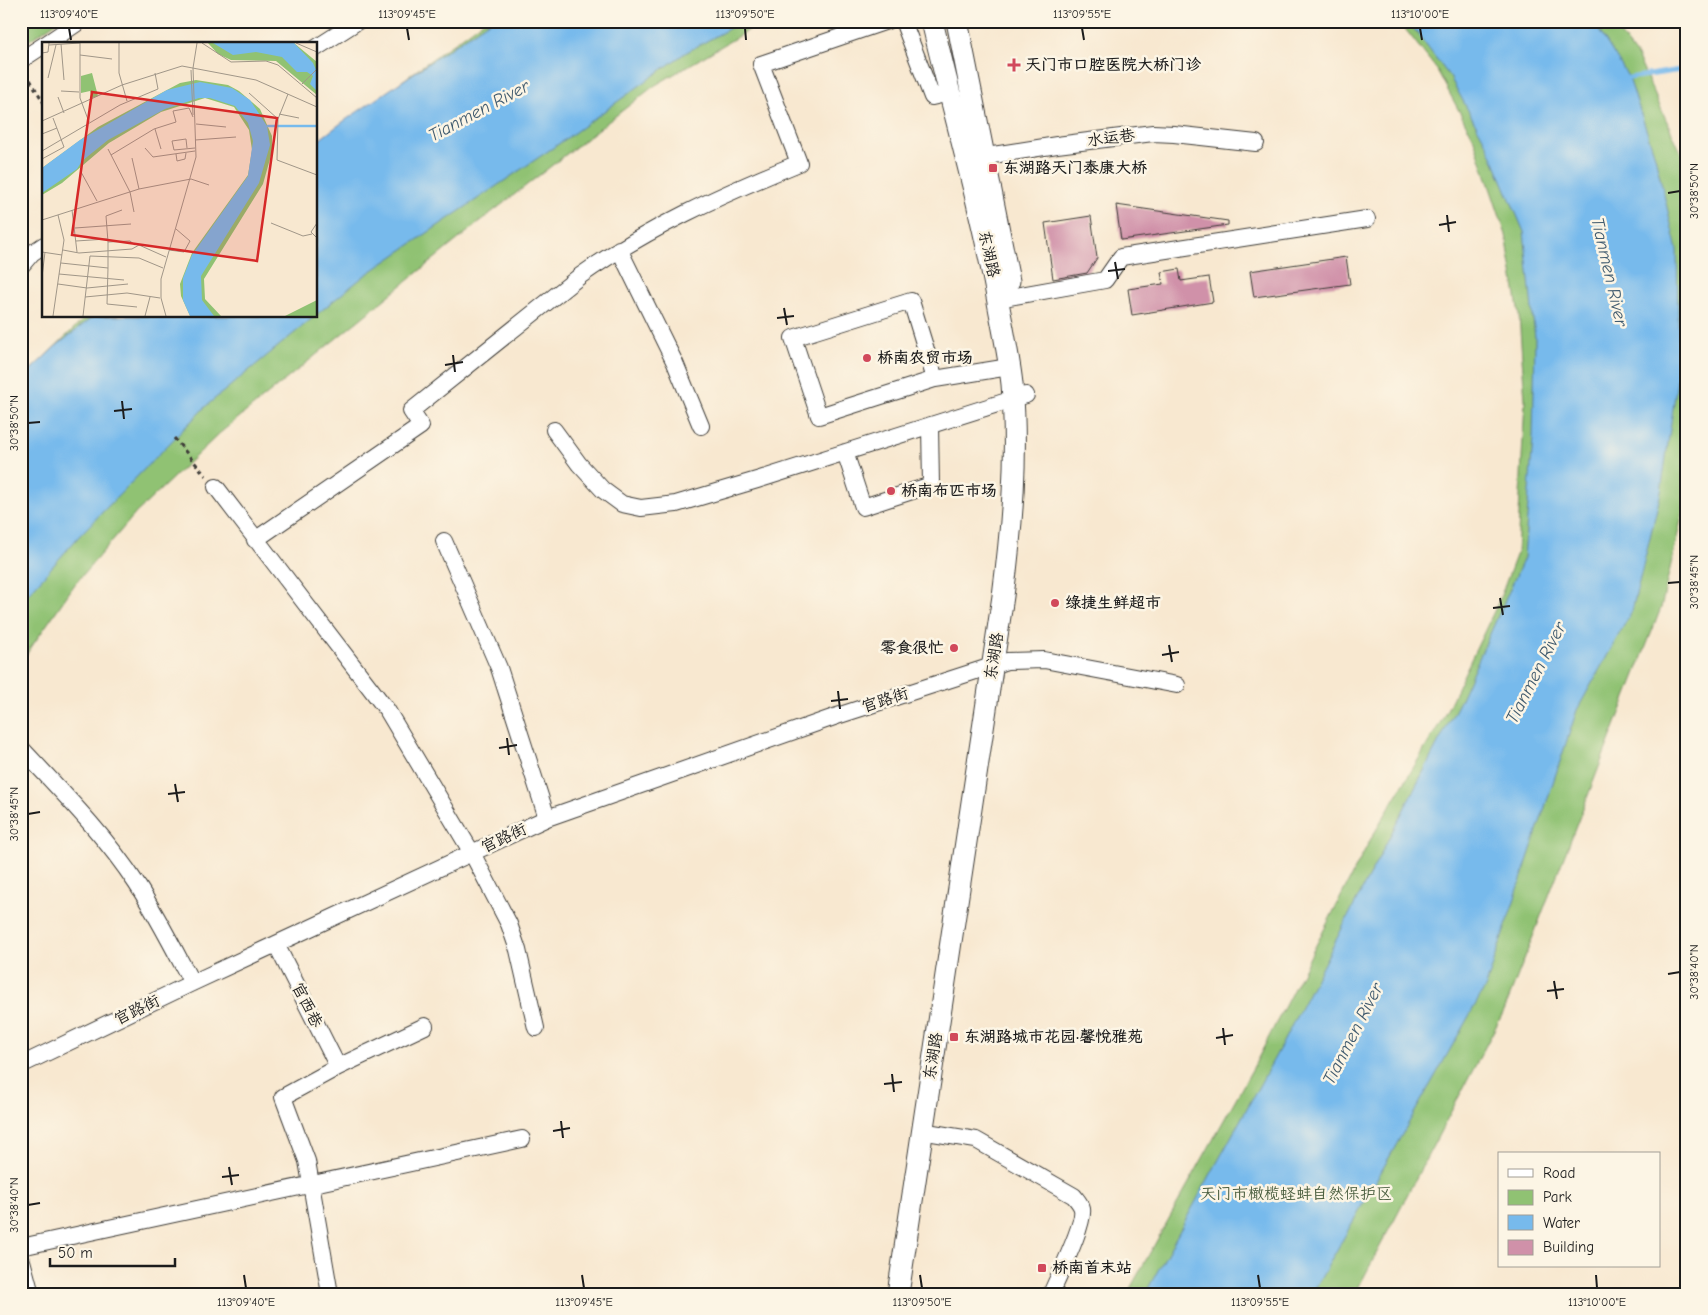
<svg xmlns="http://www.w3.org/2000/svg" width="1708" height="1315" viewBox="0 0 1708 1315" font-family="'Comic Neue','LXGW WenKai TC',sans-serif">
	<rect width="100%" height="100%" fill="#fcf5e5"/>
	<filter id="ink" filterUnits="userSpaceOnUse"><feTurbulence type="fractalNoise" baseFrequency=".02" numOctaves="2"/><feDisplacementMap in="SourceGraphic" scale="10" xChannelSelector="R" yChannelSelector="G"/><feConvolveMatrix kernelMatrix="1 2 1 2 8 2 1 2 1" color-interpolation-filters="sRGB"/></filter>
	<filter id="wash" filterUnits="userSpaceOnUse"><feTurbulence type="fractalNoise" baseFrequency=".0096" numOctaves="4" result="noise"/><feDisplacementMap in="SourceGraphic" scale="20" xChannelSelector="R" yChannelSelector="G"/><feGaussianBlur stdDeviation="1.12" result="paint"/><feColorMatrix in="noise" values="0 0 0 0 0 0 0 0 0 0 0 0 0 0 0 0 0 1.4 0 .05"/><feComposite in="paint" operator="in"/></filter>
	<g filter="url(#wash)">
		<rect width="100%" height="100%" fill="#f8e8d0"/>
		<path fill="#90c273" stroke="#566f48" d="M21,21H58L21,46Z
			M484,21H764L654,86L487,216L220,433L136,513L75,584L21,662V379L87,316H316V144Z
			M1399,21H1610L1637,56L1685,161L1687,171V494L1661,608L1504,1011L1355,1294H1127L1254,1066L1369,842L1443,718L1498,603L1517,553L1525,400L1519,315L1506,235L1473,137L1437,70Z"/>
		<path fill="#77baec" stroke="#4a6b84" d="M490,21H743L685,53L560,143L364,276L316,315V142L344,121Z
			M1408,21H1593L1629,78L1655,156L1677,250L1679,367L1661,492L1632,611L1577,710L1486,986L1312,1294H1145L1281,1046L1459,703L1524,558L1533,437L1535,338L1524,232L1487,145L1450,77Z
			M94,316H315L206,406L81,534L21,602V379L55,347Z"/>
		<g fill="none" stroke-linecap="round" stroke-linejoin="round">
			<path stroke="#77baec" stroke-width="5" d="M1629,78L1687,69"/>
		</g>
		<g id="blocks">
			<path fill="#d091a9" d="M1116,205L1228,221V225L1121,240Z
				M1091,216L1097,258L1087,273L1053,279L1045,223Z
				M1346,257L1350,284L1254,297L1250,271Z
				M1179,269L1181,281L1209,277L1213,302L1132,315L1128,289L1163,284L1161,272Z"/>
		</g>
	</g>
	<g filter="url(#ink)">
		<use href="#blocks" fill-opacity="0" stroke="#3d3b37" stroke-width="1"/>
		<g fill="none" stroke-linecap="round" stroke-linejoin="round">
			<g stroke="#3d3b37" stroke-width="18">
				<path id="minor" d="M903,21L932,97L950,93
					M46,44L80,21
					M316,48L358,21
					M21,60L44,45
					M974,158L1057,145L1153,133L1174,134L1256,143
					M619,249L675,363L701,426
					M21,266L32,253L44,245
					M998,299L1105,280L1121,257L1367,219
					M935,379L911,301L793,338L819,416L935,379L1009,367
					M554,430L579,464L603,490L622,504L641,508L676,504L757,480L1026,395
					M845,452L863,507L931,485L930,425
					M216,487L387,710L472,853L509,924L518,950L536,1028
					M255,540L421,426L411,411L580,276C647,228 723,194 799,163L761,64L887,21
					M444,541L499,668L547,818
					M21,748C61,791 104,834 136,883C157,915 174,949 192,983
					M276,944L338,1067
					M21,1065L192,983L547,818L837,716L1007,661L1044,660L1177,685
					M933,1133L976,1140L1074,1196C1077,1200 1081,1204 1082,1209C1085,1224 1058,1277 1051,1294
					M21,1247L522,1139
					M21,1257L31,1294
					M330,1294L307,1161L283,1097L338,1067L425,1026"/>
			</g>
			<g stroke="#3d3b37" stroke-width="23">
				<path id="major" d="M957,21L1009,281
					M898,1294L1003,596C1012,526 1018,455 1012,384C1009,357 1003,329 998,302C981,207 954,115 932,21"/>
			</g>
			<path stroke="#3d3b37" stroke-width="3" stroke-dasharray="4 4" stroke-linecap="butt" d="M26,73L44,103
				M174,438L206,476"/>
			<use href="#minor" stroke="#fff" stroke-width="16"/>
			<use href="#major" stroke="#fff" stroke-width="21"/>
		</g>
	</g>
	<path fill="none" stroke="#1c1c1c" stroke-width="2" d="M69,28L71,40M407,28L409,40M745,28L746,40M1082,28L1084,40M1420,28L1422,40M1668,193L1680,191M1447,215L1449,232M1439,225L1456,222M1115,262L1118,279M1108,271L1125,269M784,308L787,325M777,318L794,316M453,355L455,372M445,365L463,362M122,401L124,419M114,411L132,409M28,423L40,422M1668,583L1680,582M1500,598L1503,615M1493,608L1510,606M1169,645L1172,662M1162,655L1179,652M838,691L840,709M831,701L848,699M507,738L509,755M499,748L517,745M175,784L178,802M168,794L185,792M28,814L40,812M1668,974L1680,972M1554,981L1557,999M1547,991L1564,989M1223,1028L1225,1045M1216,1038L1233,1035M892,1074L894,1092M884,1084L902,1082M561,1121L563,1138M553,1131L570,1128M229,1167L232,1185M222,1177L239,1175M28,1205L40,1203M244,1275L246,1288M582,1275L584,1288M920,1275L922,1288M1258,1275L1260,1288M1596,1275L1597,1288"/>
	<g fill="#d1495b" stroke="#fcf5e5" stroke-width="2">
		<path d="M1011.5 57.5h5v5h5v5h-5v5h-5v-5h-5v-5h5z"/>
		<rect x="988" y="163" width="10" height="10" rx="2.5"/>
		<circle cx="867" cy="358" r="5"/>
		<circle cx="891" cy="491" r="5"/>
		<circle cx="1055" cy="603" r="5"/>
		<circle cx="954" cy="648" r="5"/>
		<rect x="949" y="1032" width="10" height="10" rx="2.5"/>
		<rect x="1037" y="1263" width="10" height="10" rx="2.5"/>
	</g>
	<g text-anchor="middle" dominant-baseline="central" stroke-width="5" stroke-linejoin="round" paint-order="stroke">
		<g font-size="16" font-weight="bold" fill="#1c1c1c" stroke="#fcf5e5" text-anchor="start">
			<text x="1025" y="65">天门市口腔医院大桥门诊</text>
			<text x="1003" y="168">东湖路天门泰康大桥</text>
			<text x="877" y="358">桥南农贸市场</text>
			<text x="901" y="491">桥南布匹市场</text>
			<text x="1065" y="603">绿捷生鲜超市</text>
			<text x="944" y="648" text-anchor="end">零食很忙</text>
			<text x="964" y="1037">东湖路城市花园·馨悦雅苑</text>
			<text x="1052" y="1268">桥南首末站</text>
		</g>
		<g font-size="16" fill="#1c1c1c" stroke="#fcf5e5">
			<text transform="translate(1111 138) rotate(-7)">水运巷</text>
			<text transform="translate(989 254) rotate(78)">东湖路</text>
			<text transform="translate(994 656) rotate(-81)">东湖路</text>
			<text transform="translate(885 700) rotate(-18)">官路街</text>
			<text transform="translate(504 838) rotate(-25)">官路街</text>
			<text transform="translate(307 1005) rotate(63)">官西巷</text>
			<text transform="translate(137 1010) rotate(-26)">官路街</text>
			<text transform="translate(933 1056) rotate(-81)">东湖路</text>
		</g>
		<g font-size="16" fill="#4a5e3f" stroke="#fcf5e5">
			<text x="1296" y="1194">天门市橄榄蛏蚌自然保护区</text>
		</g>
		<g font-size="18" font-style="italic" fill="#405b6f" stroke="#fcf5e5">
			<text transform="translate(479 111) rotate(-28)">Tianmen River</text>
			<text transform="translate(1609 272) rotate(77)">Tianmen River</text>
			<text transform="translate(1536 673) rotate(-63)">Tianmen River</text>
			<text transform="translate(1353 1034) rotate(-63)">Tianmen River</text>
		</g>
	</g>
	<g transform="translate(42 42)">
		<rect width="275" height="275" fill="#f8e8d0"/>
		<path d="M166,1H252L275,20V53L234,19L189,18L176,12ZM50,31L56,54L50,56L48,49L39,51V34ZM154,38L186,43L197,49L218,67L230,94V110L221,142L162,237L163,257L179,274H148L139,254L138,242L150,211L206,133L210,108L207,88L192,65L163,56L119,70L67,101L20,141L0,153V126L56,85L138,41ZM275,258V274H243Z" fill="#90c273"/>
		<path d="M171,1H252L271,21L275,30V49L268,42L271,34L265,30H255L240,15L214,10L191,13ZM158,40L190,46L208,58L225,84L228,103L217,141L159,234L160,258L172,274H148L141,258V236L150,213L206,134L211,99L206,81L193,64L168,56H157L123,67L66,98L40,119L35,127L0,151V126L38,98L125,48Z" fill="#77baec"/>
		<path fill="none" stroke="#77baec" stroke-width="2.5" d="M225,84H275"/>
		<path fill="none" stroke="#a09688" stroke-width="1" d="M38,1V56L47,80M77,1V31L85,59M160,1L189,20L224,19L236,23L275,56M254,1L275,10M19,2L22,38M7,3L38,1M0,11L6,10L7,1M38,13L70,17M149,28L151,73M6,36L14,3M260,42L275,27M19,49L37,50M207,51L236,77M246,52L236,77L235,118L275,133M16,55L22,71M237,72L257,76M0,79L80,43L140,24L214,38L275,65M154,82L184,85M113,87L119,107M0,92L15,86M153,98L194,95M103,106L111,115L153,109M145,106L144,97L130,99L132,108L153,106M66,107L88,150L92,170M0,109L78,63L116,47L113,31M134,112L135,119L143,117L144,111M69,113L112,87L134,80L131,69L147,66L151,75M90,116L97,147M0,117L22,105L11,76M39,130L55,159M30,168L35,210M0,178L97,147L149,137L167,143M229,181L261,194L270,192M275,181L269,190L275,196M33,186L89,182M34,199L65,197M66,200L64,174L80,168M21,208L37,211L90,207L97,203L124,215M127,208L142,210L148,199L134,187M0,210L20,213M48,214L97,216L121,226M19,221L66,226L65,262L95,265M66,226V200L88,199L93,203M17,232L82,238M0,235L3,210M16,242L45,246L86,242M43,255L85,251L118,256M11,274L22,198L16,173M41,274L48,214M103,274L108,255M124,274L119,256V237L154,115L151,26L155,1"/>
		<path fill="#d62828" fill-opacity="0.15" stroke="#d62828" stroke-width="2.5" d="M50,50L235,76L215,219L30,193Z"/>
		<rect width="275" height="275" fill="none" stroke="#1c1c1c" stroke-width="2.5"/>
	</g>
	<rect width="1708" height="1315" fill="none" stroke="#fcf5e5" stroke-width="55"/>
	<rect x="1498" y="1152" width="162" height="115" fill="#fcf5e5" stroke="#a29e95"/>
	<rect x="1508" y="1169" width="25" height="8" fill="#ffffff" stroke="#a29e95"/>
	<text x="1543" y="1178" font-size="15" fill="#1c1c1c">Road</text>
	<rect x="1508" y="1190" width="25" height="15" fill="#90c273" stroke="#a29e95"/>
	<text x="1543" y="1202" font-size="15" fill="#1c1c1c">Park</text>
	<rect x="1508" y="1215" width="25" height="15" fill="#77baec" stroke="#a29e95"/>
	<text x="1543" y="1228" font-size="15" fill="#1c1c1c">Water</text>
	<rect x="1508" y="1240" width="25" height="15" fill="#d091a9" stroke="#a29e95"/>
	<text x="1543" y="1252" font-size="15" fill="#1c1c1c">Building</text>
	<path d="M50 1258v8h125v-8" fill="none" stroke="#1c1c1c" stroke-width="2.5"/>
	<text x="58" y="1258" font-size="15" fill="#1c1c1c" stroke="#fcf5e5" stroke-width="4" paint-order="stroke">50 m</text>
	<rect x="28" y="28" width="1652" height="1260" fill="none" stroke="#1c1c1c" stroke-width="2"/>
	<g font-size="12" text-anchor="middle" fill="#1c1c1c">
		<text x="69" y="18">113°09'40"E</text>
		<text x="407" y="18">113°09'45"E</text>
		<text x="745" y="18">113°09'50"E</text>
		<text x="1082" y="18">113°09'55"E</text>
		<text x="1420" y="18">113°10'00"E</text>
		<text transform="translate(1694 191) rotate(-90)" y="4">30°38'50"N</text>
		<text transform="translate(14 423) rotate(-90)" y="4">30°38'50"N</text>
		<text transform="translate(1694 582) rotate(-90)" y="4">30°38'45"N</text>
		<text transform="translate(14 814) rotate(-90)" y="4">30°38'45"N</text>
		<text transform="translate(1694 972) rotate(-90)" y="4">30°38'40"N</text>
		<text transform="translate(14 1205) rotate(-90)" y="4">30°38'40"N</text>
		<text x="246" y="1306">113°09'40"E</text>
		<text x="584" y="1306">113°09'45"E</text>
		<text x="922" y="1306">113°09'50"E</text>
		<text x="1260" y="1306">113°09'55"E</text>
		<text x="1597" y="1306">113°10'00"E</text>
	</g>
</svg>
